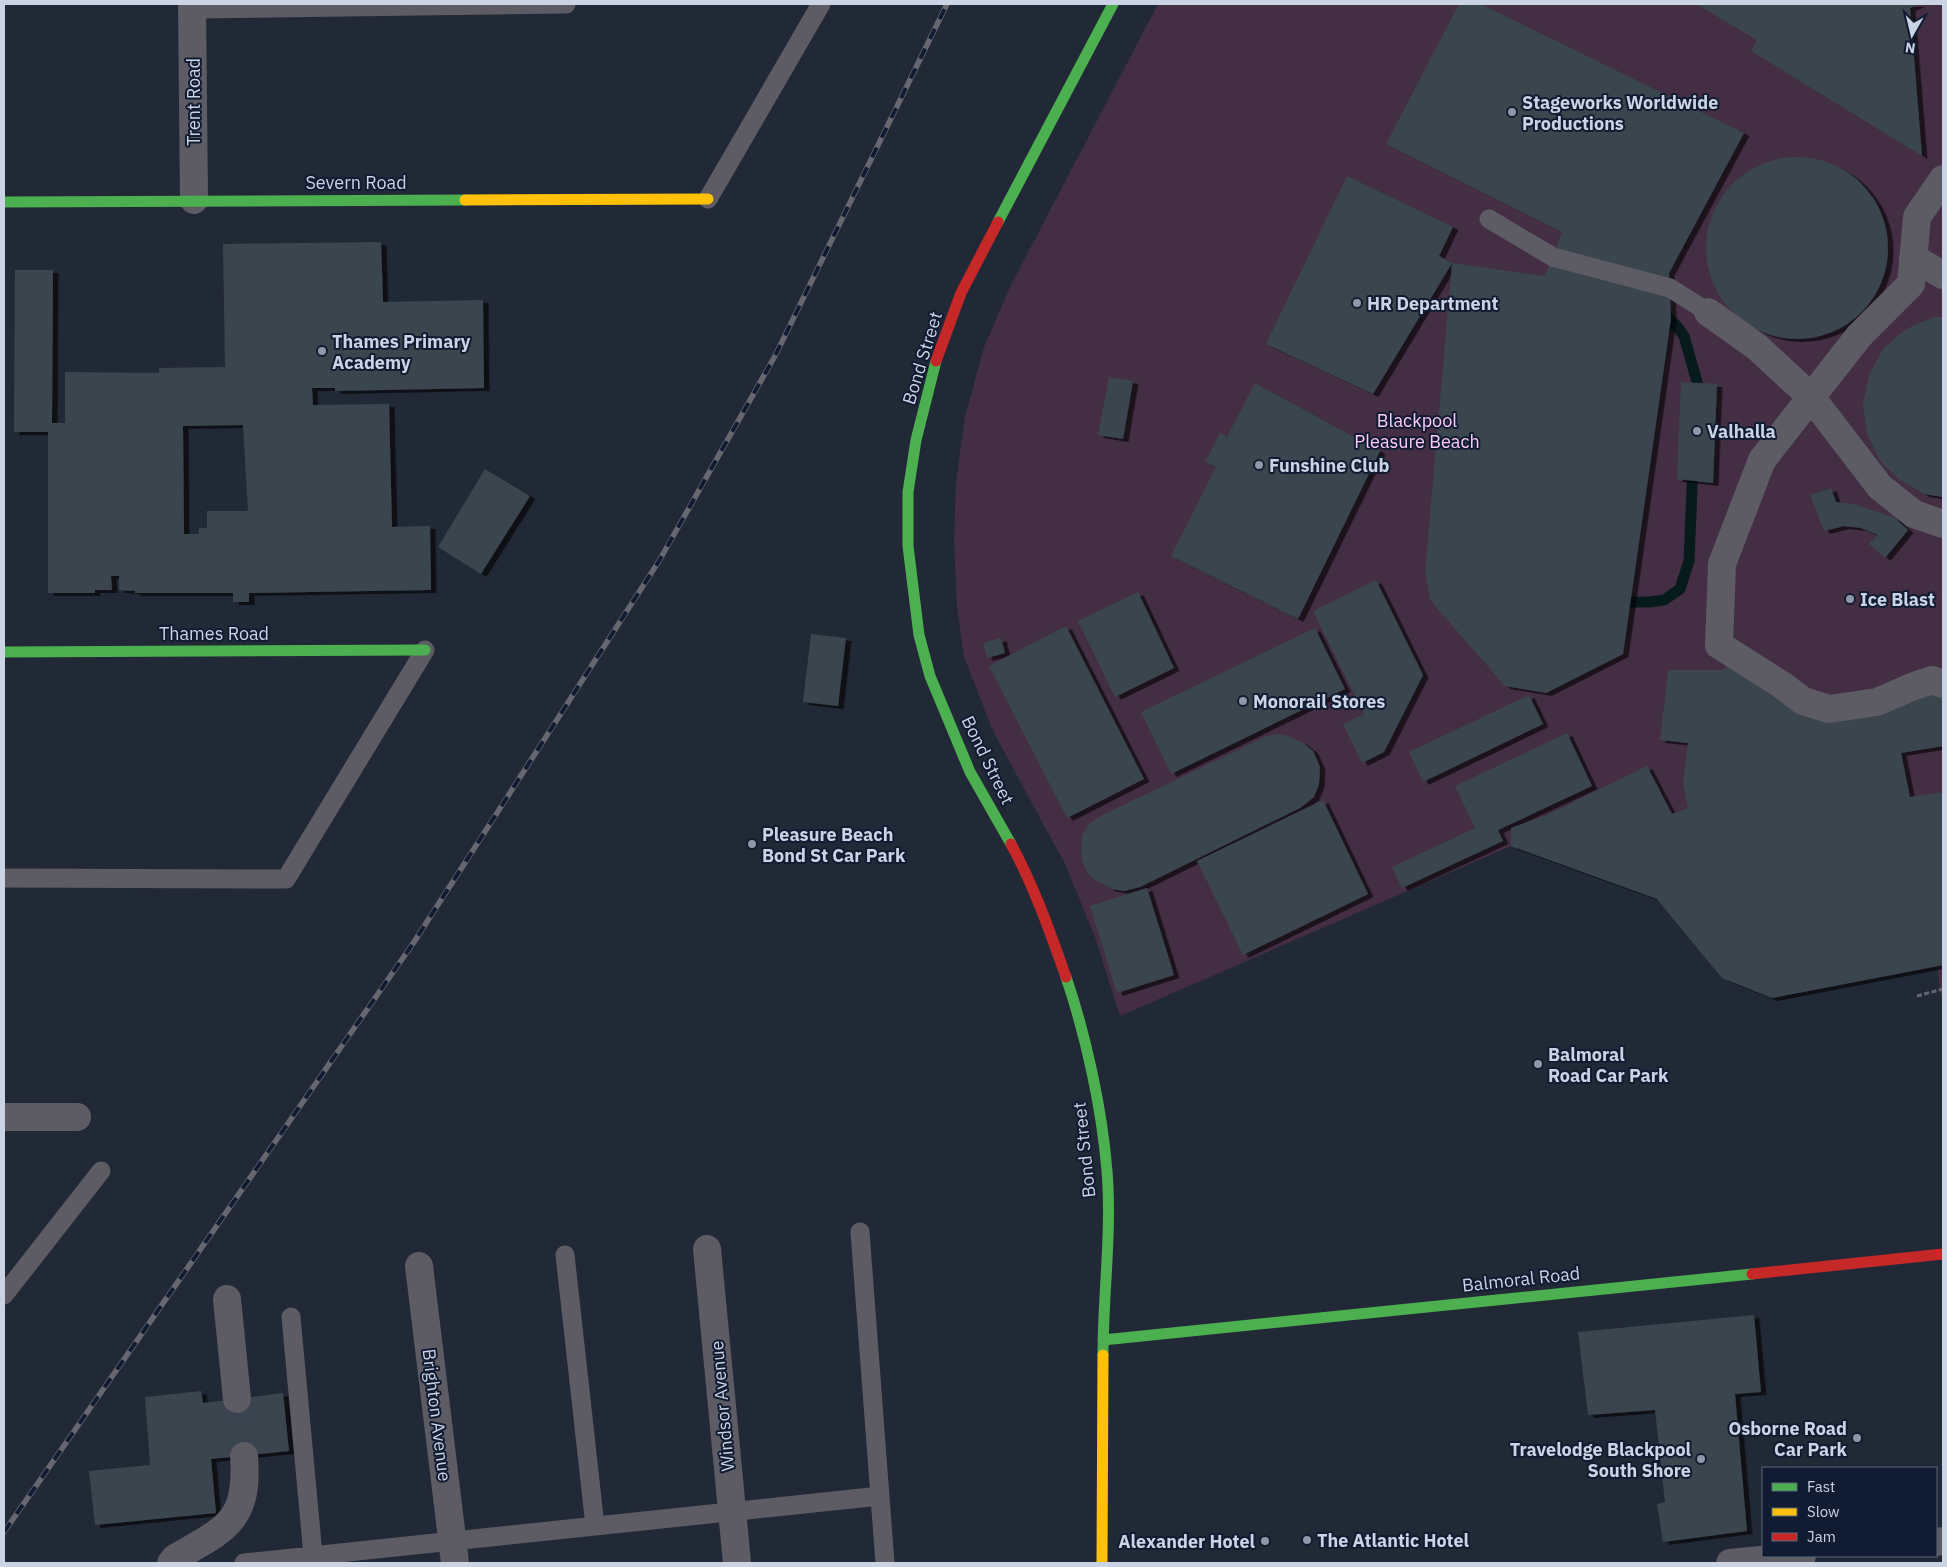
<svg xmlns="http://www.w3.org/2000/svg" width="1947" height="1567" viewBox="0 0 1947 1567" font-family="'IBM Plex Sans',sans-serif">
	<defs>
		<filter id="shadow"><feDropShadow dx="5.5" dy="3" stdDeviation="0" flood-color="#0009"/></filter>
	</defs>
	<rect width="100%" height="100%" fill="#222936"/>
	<path fill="#442e44" d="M1158,4H1943V1007L1937,967L1772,998L1722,978L1657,899L1511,846L1120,1016L1095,937L1066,866L993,731L964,657L957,607L954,541L956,482L965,417L984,347L1011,285Z"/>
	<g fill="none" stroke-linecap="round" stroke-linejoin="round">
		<path stroke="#071b1d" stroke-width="11" d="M1668,326L1666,316L1676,325L1684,336L1697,382L1696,397
			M1631,602H1649L1664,600L1680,589L1689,561L1693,465"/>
	</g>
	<path fill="#3a454e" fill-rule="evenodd" filter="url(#shadow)" d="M1459,4H1481L1744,133L1669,273L1671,318L1623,654L1546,693L1505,686L1430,600L1425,572L1452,263L1544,276L1553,257L1562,232L1386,144Z
		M1696,4H1920L1910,8L1922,156L1751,51L1757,40Z
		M1706 248a91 91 0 1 1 182 0a91 91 0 1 1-182 0Z
		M1347,176L1453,227L1439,256L1452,263L1373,394L1266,344Z
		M381,242L383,302L483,300L484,388L335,391V388H312L313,405L389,404L392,527L430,526L431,590L249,593V602H233V593H135V591L119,590V576H111L112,590H95V593H48V432H14L15,270H53L52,423H65V372L159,373V368L225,367L223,244ZM243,425L248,511H207V528H199V534H184L183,426Z
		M1934,317H1943V497L1924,494L1900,480L1880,461L1867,434L1863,404L1869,375L1883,349L1906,329Z
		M1109,377L1133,381L1123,439L1098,435Z
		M1681,382L1717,384L1713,483L1677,479Z
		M1255,383L1380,451L1298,619L1171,556L1216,467L1205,462L1220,433L1227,437Z
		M485,469L530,496L481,574L438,547Z
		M1831,488L1836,502L1854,504L1895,518L1908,530L1885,558L1869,544L1878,535L1861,528L1844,526L1824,531L1810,495Z
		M1376,580L1423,675L1384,752L1362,763L1343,724L1364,714L1313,611Z
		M1138,592L1174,668L1115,697L1078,621Z
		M1066,626L1144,779L1067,818L989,666Z
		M1315,628L1345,689L1171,774L1141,712Z
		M811,634L846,638L838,706L803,702Z
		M1001,638L1005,653L987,658L983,643Z
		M1756,653L1797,708L1927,688L1943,697V746L1901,753L1910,797L1943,792V965L1772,998L1722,978L1657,899L1511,846V828L1547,815L1647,766L1672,814L1688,808L1683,785L1688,743L1660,740L1668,670H1721Z
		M1529,695L1543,724L1423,782L1409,752Z
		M1567,733L1592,786L1498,830L1503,841L1402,888L1392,867L1475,828L1455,786Z
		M1276,734L1288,736L1302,742L1313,751L1320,767L1319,784L1314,797L1300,808L1140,887L1124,891L1112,889L1095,880L1087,873L1082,860L1081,850L1082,835L1089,824L1101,816L1267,736Z
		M1323,800L1368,894L1243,955L1197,861Z
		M1147,888L1174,975L1117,993L1090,906Z
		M1754,1315L1761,1392L1735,1394L1747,1531L1663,1542L1657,1504L1665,1502L1655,1410L1588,1415L1578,1332Z
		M201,1391L203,1403L283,1393L289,1451L211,1459L216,1513L95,1525L89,1471L150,1465L145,1397Z"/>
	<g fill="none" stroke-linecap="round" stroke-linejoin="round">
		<path stroke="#3b4350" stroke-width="28" stroke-dasharray="28 14" stroke-linecap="butt" d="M237,1399L244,1456"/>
		<path stroke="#64656e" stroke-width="3" stroke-dasharray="5 2.5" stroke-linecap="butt" d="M1917,996L1943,989"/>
		<path stroke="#5d5c64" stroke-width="19" d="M192,9L566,4
			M708,199L821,4
			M1489,219L1553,257L1670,288L1708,312
			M4,878L286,879L425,650
			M860,1232L885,1563
			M565,1255L595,1526
			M4,1295L101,1171
			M291,1317L313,1555
			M244,1563L880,1496"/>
		<path stroke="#5d5c64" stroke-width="28" d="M192,4L194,200
			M1943,179L1917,217L1911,284L1859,336L1762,460L1722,564L1719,645L1782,685L1803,701L1829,709L1877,702L1914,686L1932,680L1943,684
			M1913,258L1943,275
			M1708,312L1757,347L1811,397L1880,487L1914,514L1943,524
			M4,1117H77
			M707,1249L737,1563
			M419,1266L455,1563
			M227,1299L237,1399
			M1936,1542L1943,1541
			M171,1563L175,1558C225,1529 249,1522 244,1456
			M1730,1563L1802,1556"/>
		<path stroke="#4caf50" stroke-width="11" d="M4,202L465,200
			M998,222L1113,4
			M936,361L916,440L908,492V546L919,635L930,676L970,772L1011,844
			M4,652L425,650
			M1066,977C1086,1036 1102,1109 1107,1171C1112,1232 1103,1294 1103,1355
			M1103,1340L1752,1274"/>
		<path stroke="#ffc107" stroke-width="11" d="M465,200L708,199
			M1102,1563L1103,1355"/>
		<path stroke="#c62828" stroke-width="11" d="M936,361L961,293L998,222
			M1011,844C1034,886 1050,932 1066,977
			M1752,1274L1943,1254"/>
		<g stroke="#666770" stroke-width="5.5">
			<path id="rail" d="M4,1532L414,942L659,561L775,356L947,4"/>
		</g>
		<use href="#rail" stroke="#111c33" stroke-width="4" stroke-dasharray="11" stroke-linecap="butt"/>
	</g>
	<g fill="#9098a7" stroke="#111c33" stroke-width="2">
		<circle cx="1512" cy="112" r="5"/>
		<circle cx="1357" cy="303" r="5"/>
		<circle cx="322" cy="351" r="5"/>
		<circle cx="1697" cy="431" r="5"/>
		<circle cx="1259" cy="465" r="5"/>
		<circle cx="1850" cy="599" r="5"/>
		<circle cx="1243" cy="701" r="5"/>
		<circle cx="752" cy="844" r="5"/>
		<circle cx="1538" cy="1064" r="5"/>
		<circle cx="1857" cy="1438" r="5"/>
		<circle cx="1701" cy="1459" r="5"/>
		<circle cx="1307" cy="1540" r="5"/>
		<circle cx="1265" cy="1541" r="5"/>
	</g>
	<g text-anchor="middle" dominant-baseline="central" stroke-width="4" stroke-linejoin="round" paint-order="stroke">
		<g font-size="18" fill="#cbd4e4" stroke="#111c33">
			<text transform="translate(193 102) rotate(-90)">Trent Road</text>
			<text x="356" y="182">Severn Road</text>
			<text transform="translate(922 358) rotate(-73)">Bond Street</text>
			<text x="214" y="633">Thames Road</text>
			<text transform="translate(988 760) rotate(64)">Bond Street</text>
			<text transform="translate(1084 1150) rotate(-96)">Bond Street</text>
			<text transform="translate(1521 1279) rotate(-6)">Balmoral Road</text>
			<text transform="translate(722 1406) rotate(-95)">Windsor Avenue</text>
			<text transform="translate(437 1415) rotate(83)">Brighton Avenue</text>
		</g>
		<g font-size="18" font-weight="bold" fill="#cbd4e4" stroke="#111c33" text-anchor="start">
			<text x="1522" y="102">Stageworks Worldwide<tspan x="1522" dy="21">Productions</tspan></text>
			<text x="1367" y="303">HR Department</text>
			<text x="332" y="341">Thames Primary<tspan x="332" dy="21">Academy</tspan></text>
			<text x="1707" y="431">Valhalla</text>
			<text x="1269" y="465">Funshine Club</text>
			<text x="1860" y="599">Ice Blast</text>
			<text x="1253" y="701">Monorail Stores</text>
			<text x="762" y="834">Pleasure Beach<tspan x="762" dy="21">Bond St Car Park</tspan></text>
			<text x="1548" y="1054">Balmoral<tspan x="1548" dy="21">Road Car Park</tspan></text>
			<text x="1847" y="1428" text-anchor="end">Osborne Road<tspan x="1847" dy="21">Car Park</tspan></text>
			<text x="1691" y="1449" text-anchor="end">Travelodge Blackpool<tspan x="1691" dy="21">South Shore</tspan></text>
			<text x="1317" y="1540">The Atlantic Hotel</text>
			<text x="1255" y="1541" text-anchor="end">Alexander Hotel</text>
		</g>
		<g font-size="18" fill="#fecaf7" stroke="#111c33">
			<text x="1417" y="420">Blackpool<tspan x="1417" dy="21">Pleasure Beach</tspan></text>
		</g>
	</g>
	<rect width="1947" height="1567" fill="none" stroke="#cbd4e4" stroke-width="10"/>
	<rect x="1762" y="1467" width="175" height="90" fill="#111c33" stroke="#5b667a"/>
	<rect x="1772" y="1483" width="25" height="8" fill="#4caf50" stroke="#5b667a"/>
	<text x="1807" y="1492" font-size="15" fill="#cbd4e4">Fast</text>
	<rect x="1772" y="1508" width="25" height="8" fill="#ffc107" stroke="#5b667a"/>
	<text x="1807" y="1517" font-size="15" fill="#cbd4e4">Slow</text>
	<rect x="1772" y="1533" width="25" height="8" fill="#c62828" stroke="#5b667a"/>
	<text x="1807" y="1542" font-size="15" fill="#cbd4e4">Jam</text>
	<g transform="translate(1912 35) rotate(188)" stroke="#111c33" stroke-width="4" paint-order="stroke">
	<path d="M0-4L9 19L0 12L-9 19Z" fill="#cbd4e4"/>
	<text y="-8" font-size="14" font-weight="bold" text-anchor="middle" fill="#cbd4e4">N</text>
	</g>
</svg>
